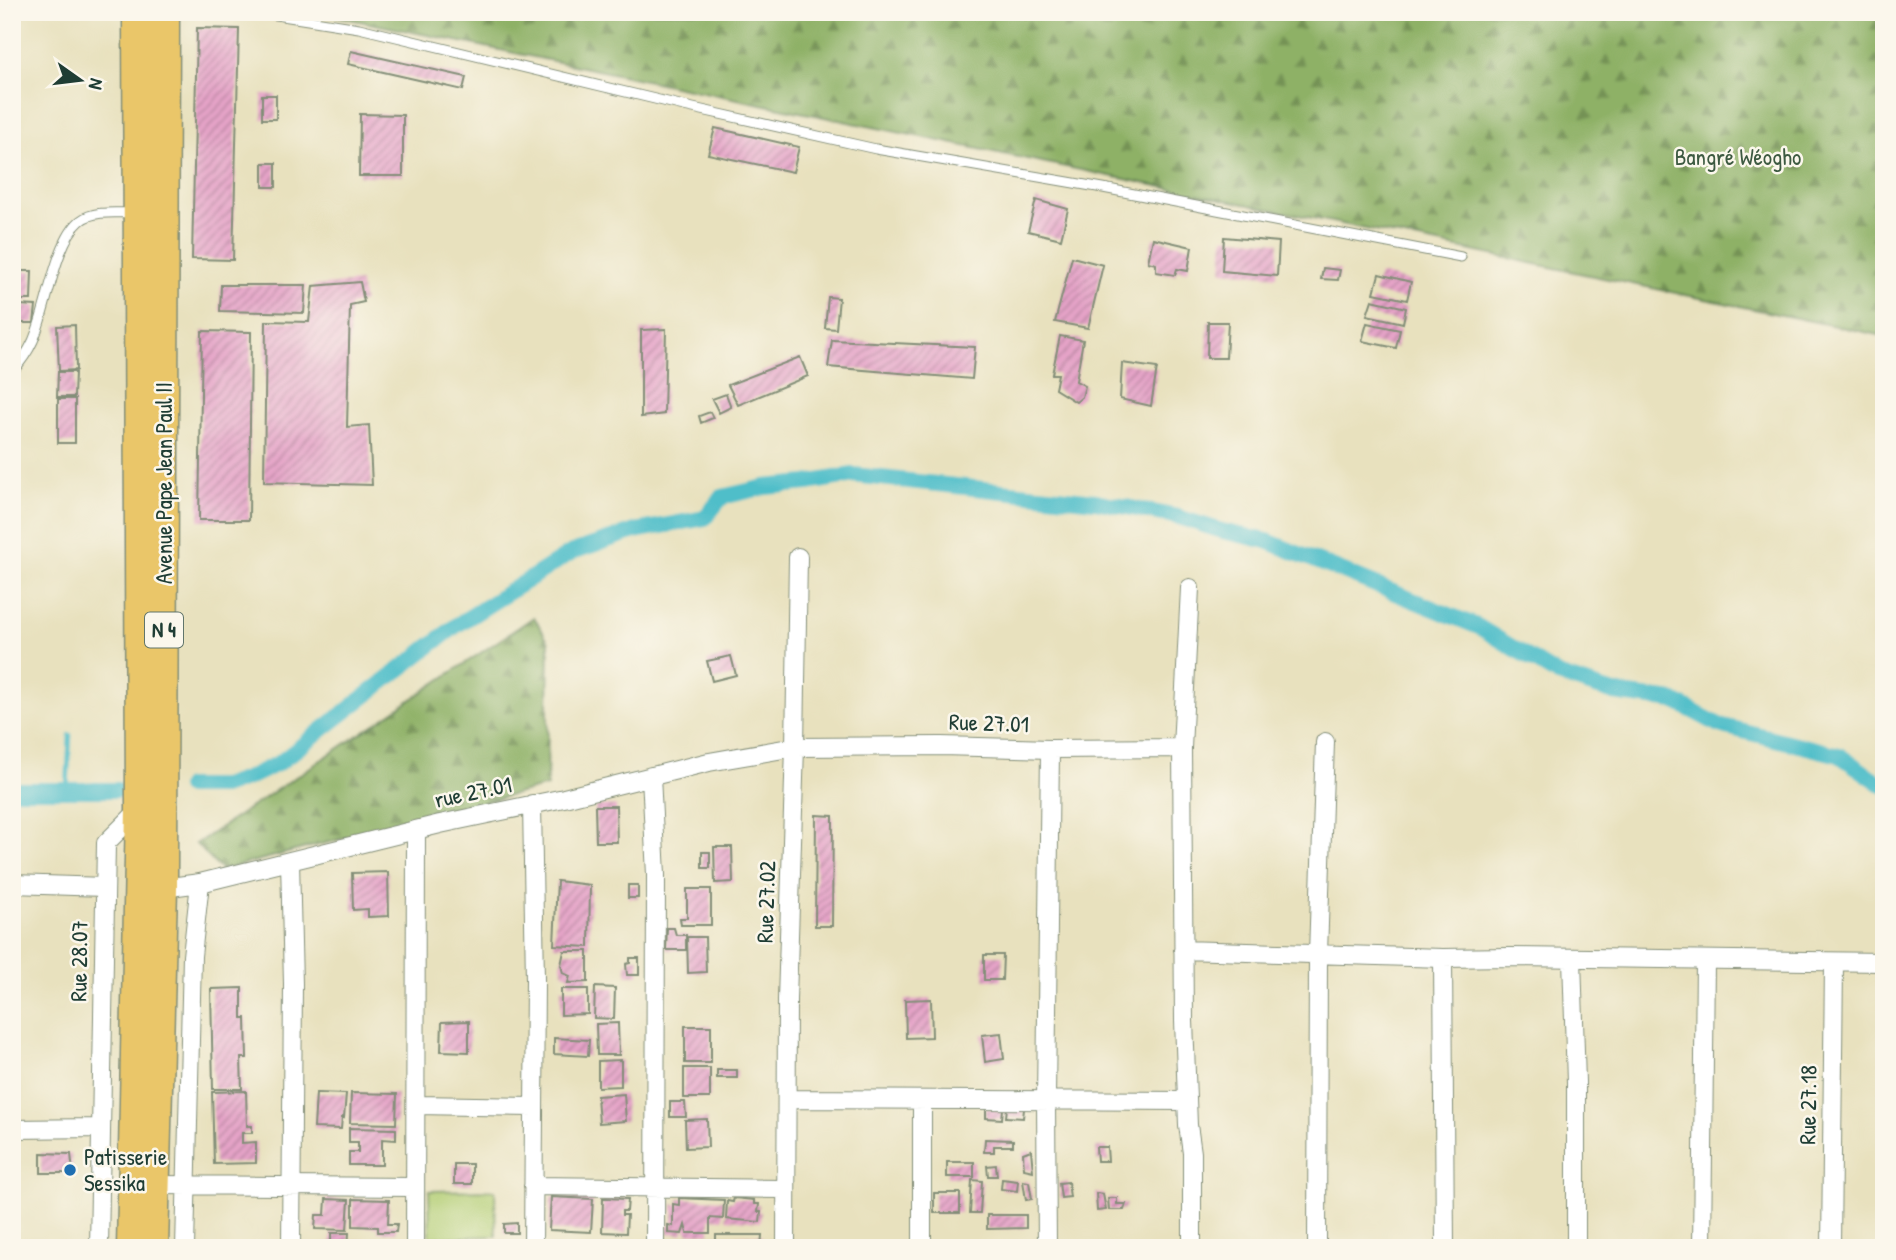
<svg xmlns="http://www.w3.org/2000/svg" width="1896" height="1260" viewBox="0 0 1896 1260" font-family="'Patrick Hand',sans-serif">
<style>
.grass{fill:#b3ce74;stroke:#698654;stroke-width:2}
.forest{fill:url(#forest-firs);stroke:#56774d;stroke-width:2}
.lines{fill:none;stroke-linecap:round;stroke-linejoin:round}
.stream{stroke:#50bec9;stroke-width:4.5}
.canal{stroke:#50bec9;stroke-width:16}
.building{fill:url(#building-hatch)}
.service-casing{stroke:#848f79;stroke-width:11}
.minor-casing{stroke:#848f79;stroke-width:20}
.trunk-casing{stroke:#848f79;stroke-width:31}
.service{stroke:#fff;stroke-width:9}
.minor{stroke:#fff;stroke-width:18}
.trunk{stroke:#eac669;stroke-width:28}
.poi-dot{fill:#1f6fb2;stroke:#fbf7ec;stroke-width:2.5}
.labels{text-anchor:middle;stroke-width:5;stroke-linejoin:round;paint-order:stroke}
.shield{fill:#fbf7ec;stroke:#61756b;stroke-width:2}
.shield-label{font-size:21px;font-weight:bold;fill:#1f3d34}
.park-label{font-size:23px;fill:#3d5a41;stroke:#fbf7ec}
.street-label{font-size:23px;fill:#1f3d34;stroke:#fbf7ec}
.poi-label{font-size:23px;fill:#1f3d34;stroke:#fbf7ec;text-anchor:start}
</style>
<defs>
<pattern id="forest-firs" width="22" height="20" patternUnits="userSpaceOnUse" patternTransform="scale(1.75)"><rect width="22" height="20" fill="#8eb166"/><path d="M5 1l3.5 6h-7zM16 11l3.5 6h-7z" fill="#739155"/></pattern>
<pattern id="building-hatch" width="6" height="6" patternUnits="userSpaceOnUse" patternTransform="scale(1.75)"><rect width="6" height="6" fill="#e5a3c7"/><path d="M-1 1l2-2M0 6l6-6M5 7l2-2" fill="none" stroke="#b986a2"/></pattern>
</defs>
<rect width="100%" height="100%" fill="#fbf7ec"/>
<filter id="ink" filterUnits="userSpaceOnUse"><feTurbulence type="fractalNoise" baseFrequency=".0143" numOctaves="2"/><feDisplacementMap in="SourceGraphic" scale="14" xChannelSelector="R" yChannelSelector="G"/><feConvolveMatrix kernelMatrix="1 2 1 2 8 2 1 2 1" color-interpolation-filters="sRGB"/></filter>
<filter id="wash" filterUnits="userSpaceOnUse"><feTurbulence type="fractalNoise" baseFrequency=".00686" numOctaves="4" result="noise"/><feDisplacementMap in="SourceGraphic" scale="28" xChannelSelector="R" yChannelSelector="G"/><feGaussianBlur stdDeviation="1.57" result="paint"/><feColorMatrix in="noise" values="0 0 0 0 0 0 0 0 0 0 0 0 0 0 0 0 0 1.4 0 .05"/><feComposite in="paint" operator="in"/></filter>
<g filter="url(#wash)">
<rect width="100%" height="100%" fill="#e8e1be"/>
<!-- grass -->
<path class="grass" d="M495,1190L496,1236L430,1238L429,1191Z"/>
<!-- forest -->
<path class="forest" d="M316,12H1884V336Z
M534,617L549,642L547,786L221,870L196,844Z"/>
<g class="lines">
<!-- stream -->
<path class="stream" d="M67,790L70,735"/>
<!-- canal -->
<path class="canal" d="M188,787H223L248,778L279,763L457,625L572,552L635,531L705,518L722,497L765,487L807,483L853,475L1095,501L1178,517L1222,531L1267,541L1479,627L1558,675L1614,693L1674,701L1719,725L1839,755L1884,786
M12,790H117"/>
</g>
<g id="blocks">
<!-- building -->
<path class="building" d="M197,28L239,29L233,260L192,259Z
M351,51L466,77L463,90L348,64Z
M262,95H276V119H262Z
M360,114L403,115V176H359Z
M715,128L799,147L793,172L708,154Z
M263,163H276V187H263Z
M1036,200L1068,209L1061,239L1028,231Z
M1224,237L1279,242L1277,276L1222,271Z
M1153,238L1192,247L1188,271L1177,269L1175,275L1156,272V264L1148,262Z
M1072,257L1103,265L1088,328L1055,322Z
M1323,268L1340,270L1338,280L1321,279Z
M12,271H32L31,300H12Z
M1379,274L1411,282L1407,300L1374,293Z
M360,282L364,302L350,305L347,427L369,425L372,485L264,482L266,321L309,322L313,286Z
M221,285H306L304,313L220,311Z
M828,297L839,298L836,329L825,328Z
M1372,300L1406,308L1403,323L1367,315Z
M19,305L36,306L34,323H18Z
M1208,322H1228L1226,358H1207Z
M1367,323L1400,330L1396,348L1362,341Z
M75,325L76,370L59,371L57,326Z
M666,329L664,414L641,417V330Z
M202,331L251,332L249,520H199Z
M1060,336L1083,340L1076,381L1085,386L1082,397L1076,402L1055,389L1058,374H1052Z
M832,340L975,347L972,379L828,367Z
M800,357L808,376L738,405L728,385Z
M1122,363L1157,368L1151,406L1120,399Z
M58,372H75L74,397H57Z
M726,394L731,407L719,413L712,399Z
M58,399H75V443H58Z
M710,412L713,418L701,423L699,416Z
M731,656L736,675L712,681L707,661Z
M595,806H616L617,842H596Z
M816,815L833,816L832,926H815Z
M714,847H732L733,882L715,883Z
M702,852H710V868H702Z
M388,872L389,916L368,917V909L353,910L352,873Z
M557,881L590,885L589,947L554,945Z
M628,885H638V898H628Z
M687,889H711V925H681L680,918H687Z
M667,928H674L676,935H686V950H666Z
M687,937H705L706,972L688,973Z
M564,951H588V982L568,983L570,976L563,973L561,965Z
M984,955H1003L1002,980H984Z
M630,958H639V975H627L626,964L630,963Z
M595,987L615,988L614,1019L594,1018Z
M242,988V1018H246L247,1058H241L242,1089H213L211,989Z
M561,989H588V1014L561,1015Z
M931,999L932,1037L906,1038L905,1000Z
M469,1021V1052L441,1051L442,1022Z
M618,1023L619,1055H597L596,1024Z
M685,1026H711V1063H685Z
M1001,1033L1004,1059L985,1062L982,1035Z
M554,1038L589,1040L588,1056L554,1054Z
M621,1060V1086L598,1087V1061Z
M684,1068H710V1098H684Z
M717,1070H737V1078H717Z
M246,1091L247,1126H252V1133H242V1143L256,1142V1163L214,1164L212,1092Z
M316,1093L346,1094L344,1118L342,1117L341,1129L314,1128Z
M351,1093L397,1094L396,1124L350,1123Z
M624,1094L626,1121L599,1123L597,1096Z
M670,1102H685L686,1117H670Z
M986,1108L1003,1109L1002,1119L986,1118Z
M1007,1108L1024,1109L1023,1118L1006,1117Z
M707,1119L708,1147L686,1148L685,1120Z
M349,1128L396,1129V1140L382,1139V1165H349V1152H358V1142H349Z
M985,1139L1013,1140V1146H994V1152H984Z
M1096,1147H1107L1108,1161H1097Z
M1031,1150L1033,1171L1024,1169L1023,1153Z
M41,1153L71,1154L73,1173H41Z
M947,1162H974V1177H947Z
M454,1164H472V1184H454Z
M996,1165L997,1176H988L987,1166Z
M1002,1179L1018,1181L1017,1191L1001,1189Z
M972,1180L982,1181L980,1213H970Z
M1023,1181L1029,1182L1032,1199L1026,1200Z
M1068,1182L1070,1197L1061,1198L1059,1183Z
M934,1193H960V1213H934Z
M1096,1193L1103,1194L1106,1210L1097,1211Z
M551,1197L593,1199L591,1232L549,1230Z
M603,1198L628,1199L627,1211H622V1215H627L626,1233L602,1232Z
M679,1198L724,1200L723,1219L710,1218V1233H687L685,1225L682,1234L668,1233V1225L673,1226V1204L679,1205Z
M734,1198L754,1200V1204H759L758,1212H761L760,1222L726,1219L727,1201L733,1202Z
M1108,1198H1117V1204H1126L1124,1210H1109Z
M326,1199L349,1200L347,1230L315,1229L316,1215H325Z
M353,1199L389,1200L388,1224H397L396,1232H378V1227L353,1226Z
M987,1215H1026V1228L987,1229Z
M517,1223V1233H504V1224Z
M331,1233H349L348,1248H331Z
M716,1235H762L761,1248H716Z
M353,1240L384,1241V1248H352Z"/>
</g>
</g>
<g filter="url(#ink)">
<use href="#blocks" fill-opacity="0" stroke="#848f79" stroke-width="2"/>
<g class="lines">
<defs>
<path id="service" d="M257,12L359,28L684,106L876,149L1103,188L1461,257
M12,372C21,362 28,352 33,341C47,310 55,242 80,221C93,210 117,213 133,213"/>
<path id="minor" d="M1190,588L1182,748L1184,1021L1188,1125L1192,1153V1248
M651,776L656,875L655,1248
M532,804L535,980L533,1248
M290,861L293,984L291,1248
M12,884L105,887
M163,888L200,883L440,824L564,798L709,762L795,747L941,746L1050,749L1182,748
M1183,950L1443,958L1509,957L1884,962
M1443,958L1445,1248
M1572,959L1576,1082V1248
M787,1099L1187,1101
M922,1100V1248
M417,1105L533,1107
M12,1129L100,1128
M155,1185L415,1187
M533,1186L785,1189
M99,1248L106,843L140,809
M185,1248L192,956L200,883
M415,1248L416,830
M786,1248L787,1000L795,747L798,557
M1047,1248L1046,1100L1050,749
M1317,1248L1318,954L1325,742
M1702,1248L1705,961
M1831,1248L1834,962"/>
<path id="trunk" d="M131,1248L140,809L137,12
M154,1248L163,888L165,12"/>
</defs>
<!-- service casing -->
<use href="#service" class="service-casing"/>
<!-- minor casing -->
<use href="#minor" class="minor-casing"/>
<!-- trunk casing -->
<use href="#trunk" class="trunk-casing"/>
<!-- service -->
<use href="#service" class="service"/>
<!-- minor -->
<use href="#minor" class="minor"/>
<!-- trunk -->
<use href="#trunk" class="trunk"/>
</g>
</g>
<!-- markers -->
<circle class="poi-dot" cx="70" cy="1170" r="7"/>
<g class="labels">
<!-- shield labels -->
<rect class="shield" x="145" y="612.5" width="38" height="35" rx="5"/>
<g class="shield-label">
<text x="164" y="637">N 4</text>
</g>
<!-- park labels -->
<g class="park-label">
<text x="1738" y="165">Bangré Wéogho</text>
</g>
<!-- street labels -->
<g class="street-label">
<text transform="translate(164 483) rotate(-90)" y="8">Avenue Pape Jean Paul II</text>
<text transform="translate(989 723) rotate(2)" y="8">Rue 27.01</text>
<text transform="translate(473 792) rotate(-12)" y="8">rue 27.01</text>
<text transform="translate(766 902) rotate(-88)" y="8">Rue 27.02</text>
<text transform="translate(79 961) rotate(-89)" y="8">Rue 28.07</text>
<text transform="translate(1808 1105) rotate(-89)" y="8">Rue 27.18</text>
</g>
<!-- poi labels -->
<g class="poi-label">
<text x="84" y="1165">Patisserie<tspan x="84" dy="26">Sessika</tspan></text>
</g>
</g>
<!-- margin -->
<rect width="1896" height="1260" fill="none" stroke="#fbf7ec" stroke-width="42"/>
<!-- north arrow -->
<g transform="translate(80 80) rotate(104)" stroke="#fbf7ec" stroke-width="5" paint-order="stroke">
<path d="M0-5L12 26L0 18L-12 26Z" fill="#1f3d34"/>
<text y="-10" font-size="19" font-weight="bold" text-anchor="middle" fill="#1f3d34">N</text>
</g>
</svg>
